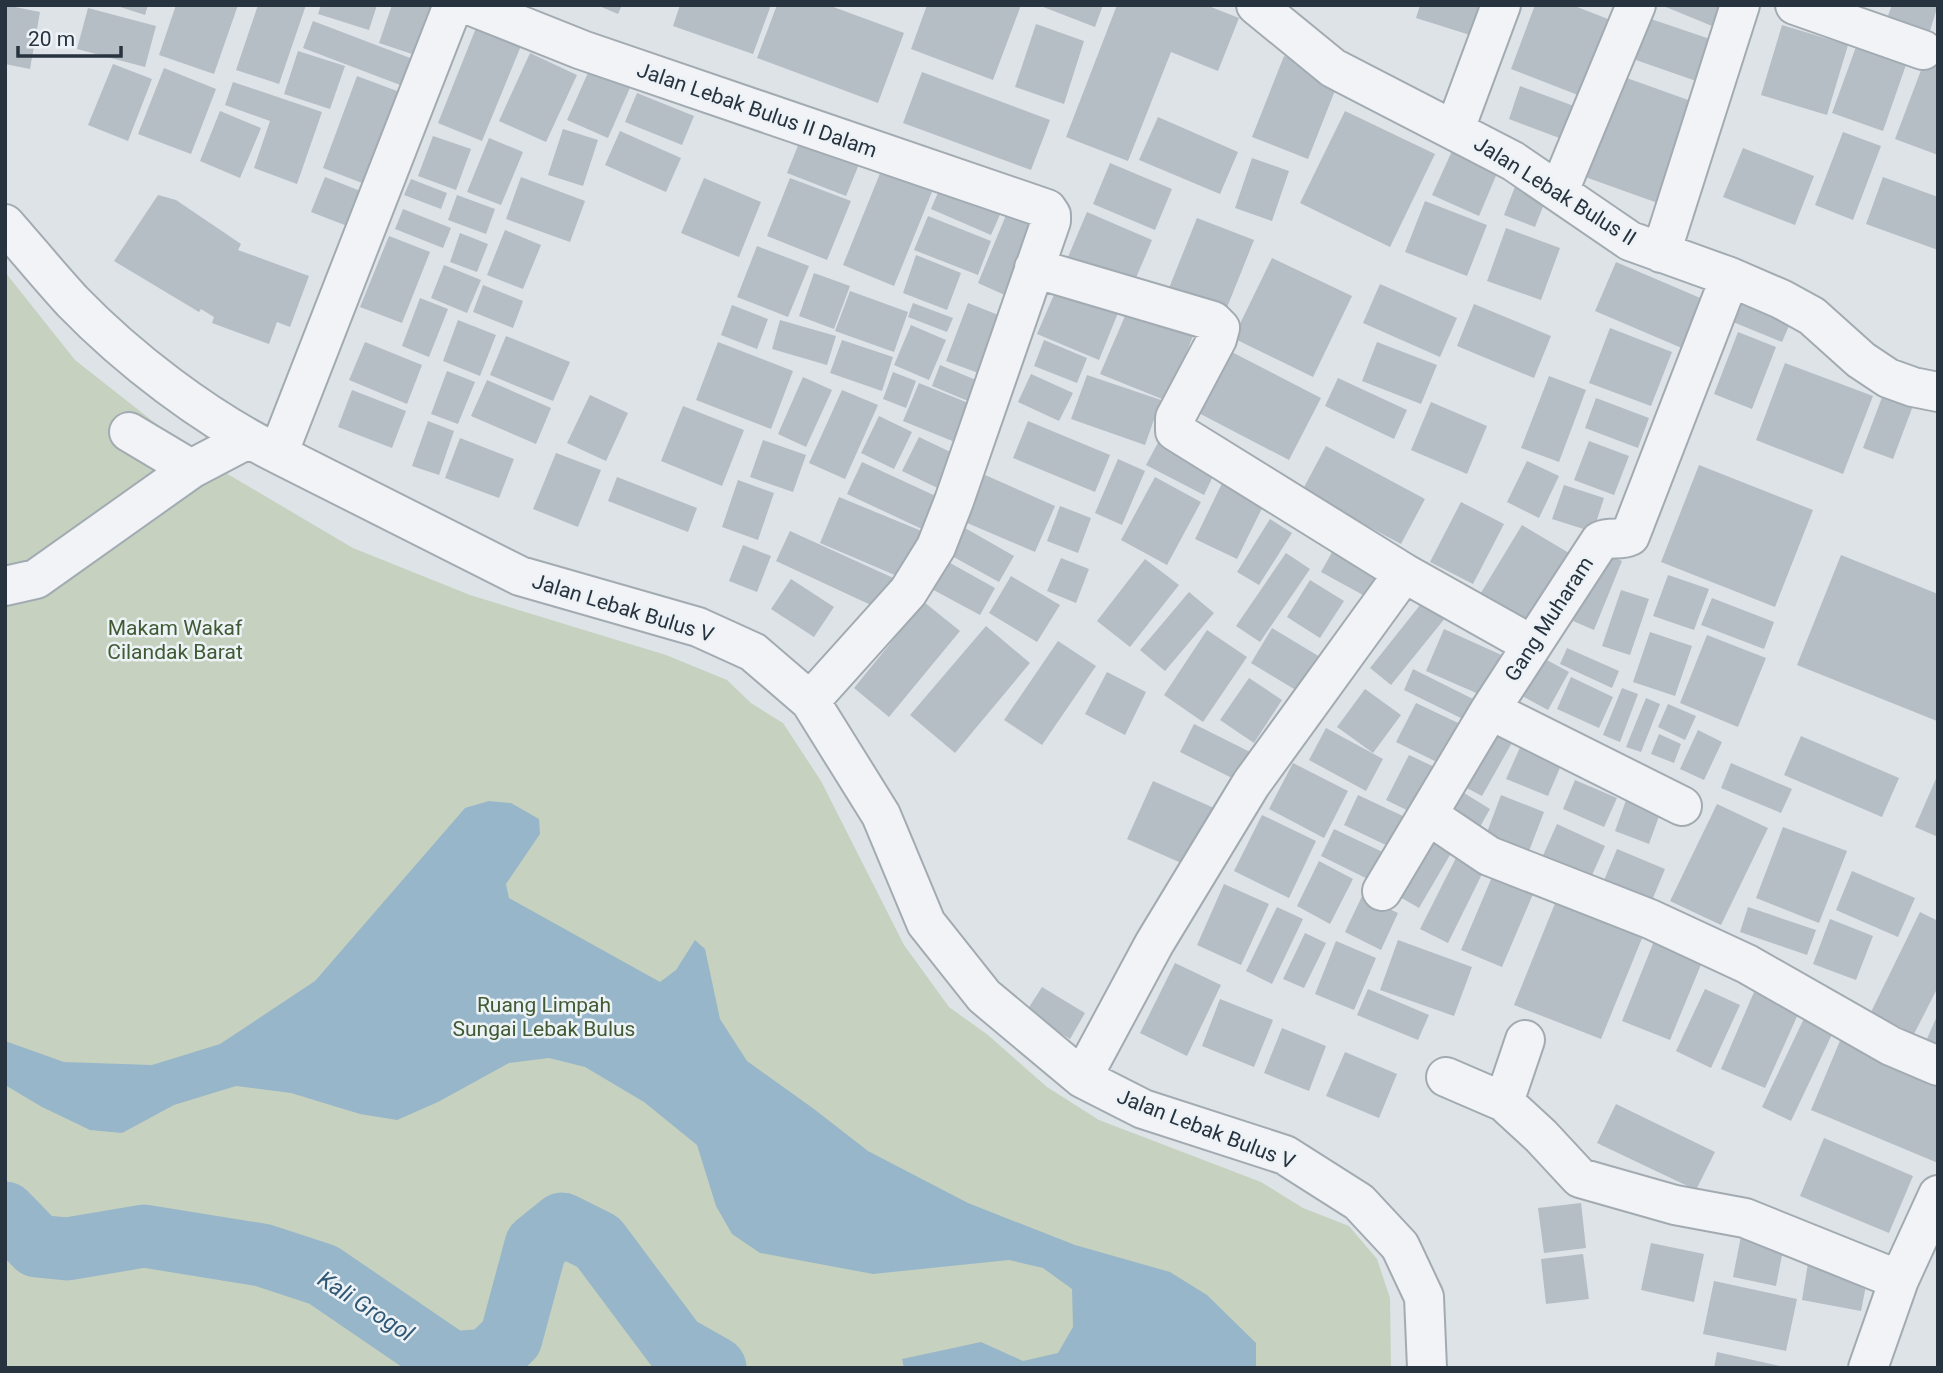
<svg xmlns="http://www.w3.org/2000/svg" width="1943" height="1373" viewBox="0 0 1943 1373" font-family="Roboto,sans-serif">
<style>
.green{fill:#c6d2bf}
.water{fill:#98b6c9}
.lines{fill:none;stroke-linecap:round;stroke-linejoin:round}
.river{stroke:#98b6c9;stroke-width:63}
.building{fill:#b5bdc5}
.minor-casing{stroke:#a3abb2;stroke-width:42}
.minor{stroke:#f1f3f6;stroke-width:38}
.labels{text-anchor:middle;stroke-width:5;stroke-linejoin:round;paint-order:stroke}
.street-label{font-size:21px;fill:#27333f;stroke:#edf2f6}
.park-label{font-size:21px;fill:#405b34;stroke:#edf2f6}
.water-label{font-size:23px;font-style:italic;fill:#305774;stroke:#edf2f6}
</style>
<rect width="100%" height="100%" fill="#dee3e8"/>
<!-- green -->
<path class="green" d="M5,272L75,360L197,456L353,548L470,595L666,655L727,680L751,703L783,723L821,781L904,945L949,1007L988,1035L1047,1087L1099,1120L1261,1182L1303,1208L1349,1226L1377,1259L1390,1298L1391,1368H5Z"/>
<!-- water -->
<path class="water" d="M489,801L511,803L539,819L540,834L506,884L509,898L660,982L676,970L695,940L705,949L720,1019L747,1061L814,1109L868,1151L968,1203L1075,1245L1170,1272L1207,1295L1256,1343V1368H904L902,1359L981,1342L1023,1361L1058,1353L1073,1327L1072,1289L1043,1268L1009,1260L873,1274L760,1253L732,1234L716,1206L697,1145L644,1102L585,1067L549,1058L509,1063L438,1102L397,1120L360,1114L291,1093L236,1086L174,1105L122,1133L90,1130L42,1107L5,1085V1041L64,1062L152,1065L220,1044L315,981L465,808Z"/>
<g class="lines">
<!-- river -->
<path class="river" d="M5,1213L37,1246L67,1249L144,1236L262,1255L323,1275L452,1363L488,1360L511,1338L536,1245L562,1224L598,1242L676,1346L715,1368"/>
</g>
<!-- building -->
<path class="building" d="M5,5L40,12L30,69L5,64Z
M114,5H148L145,15Z
M176,5H238L214,74L159,55Z
M258,5H306L279,84L236,70Z
M321,5H377L369,30L318,14Z
M392,5H442L424,58L379,43Z
M597,5H622L618,14Z
M680,5H771L753,54L673,26Z
M777,5H828L904,33L878,103L757,58Z
M927,5H1021L993,80L911,49Z
M1038,5H1103L1095,27Z
M1117,5H1206L1239,18L1218,71L1171,52L1128,161L1066,137Z
M1420,5H1480L1470,35L1416,18Z
M1535,5H1572L1608,19L1578,95L1511,69Z
M1661,5H1727L1717,28Z
M1892,5H1938L1928,37L1886,21Z
M88,8L156,26L145,67L77,49Z
M480,18L525,36L482,141L438,123Z
M1648,18L1713,40L1699,82L1633,59Z
M313,21L426,64L416,91L303,48Z
M1036,24L1084,41L1064,104L1015,87Z
M1782,25L1848,45L1827,115L1761,95Z
M1857,44L1907,62L1883,131L1832,113Z
M298,51L345,66L330,109L284,94Z
M530,53L577,75L546,142L499,121Z
M1284,56L1340,78L1308,159L1252,137Z
M595,57L636,74L608,138L567,120Z
M1926,57L1938,62V155L1895,139Z
M113,64L152,79L128,141L88,125Z
M164,68L216,89L191,154L138,134Z
M922,72L1050,120L1031,170L903,123Z
M1610,72L1705,106L1669,207L1574,173Z
M357,76L405,94L370,186L323,168Z
M233,82L322,112L297,184L254,168L270,121L225,105Z
M1520,86L1582,109L1570,142L1509,119Z
M637,93L694,116L682,145L625,122Z
M220,111L261,128L240,178L200,161Z
M1345,111L1435,154L1390,247L1300,203Z
M1158,117L1238,152L1220,194L1139,160Z
M805,128L864,152L846,196L787,173Z
M563,129L598,140L583,186L548,175Z
M620,131L681,158L666,192L605,165Z
M1843,132L1881,146L1853,220L1815,205Z
M433,136L471,149L456,190L418,176Z
M489,138L523,152L501,205L467,192Z
M1743,148L1814,176L1795,225L1723,197Z
M1452,151L1498,171L1479,216L1432,195Z
M1252,158L1289,171L1272,221L1235,208Z
M1110,163L1172,189L1155,230L1093,204Z
M883,166L934,187L894,286L843,265Z
M945,176L1006,201L991,235L931,209Z
M325,177L368,194L355,229L311,212Z
M521,177L585,201L570,242L506,219Z
M1883,177L1938,197V250L1866,224Z
M704,178L761,202L739,257L681,233Z
M790,178L851,201L827,260L767,236Z
M411,179L447,193L441,209L404,195Z
M1518,179L1549,191L1535,227L1504,215Z
M158,195L176,200L241,244L238,250L309,276L290,327L277,322L269,344L212,323L214,317L201,309L199,312L114,261Z
M457,195L495,209L486,234L448,220Z
M1425,201L1487,225L1467,276L1405,252Z
M1011,203L1040,216L1007,296L978,283Z
M403,209L451,228L443,248L395,229Z
M1087,212L1152,240L1133,285L1068,257Z
M928,216L991,241L978,275L914,250Z
M1197,218L1254,240L1222,320L1165,298Z
M1506,228L1560,248L1541,300L1487,281Z
M505,230L541,245L523,289L487,275Z
M460,233L488,244L477,272L450,262Z
M389,236L430,252L402,323L360,307Z
M757,246L809,266L788,317L737,297Z
M916,255L961,273L947,310L903,293Z
M1272,258L1352,296L1313,377L1233,338Z
M1616,262L1705,300L1684,349L1595,311Z
M444,265L481,280L467,313L431,298Z
M814,273L850,286L834,329L799,316Z
M1059,283L1120,308L1099,360L1037,334Z
M1380,284L1457,318L1440,357L1363,323Z
M483,285L523,301L513,328L473,312Z
M850,291L908,312L894,352L835,331Z
M1744,294L1794,314L1782,342L1733,322Z
M420,298L448,309L429,357L402,346Z
M913,303L953,318L947,332L908,317Z
M968,303L1011,320L989,377L946,361Z
M1474,304L1551,336L1534,378L1457,346Z
M732,305L768,319L757,349L721,335Z
M1128,309L1193,336L1167,401L1100,374Z
M458,320L496,335L480,376L443,361Z
M780,320L836,336L827,365L772,349Z
M911,325L946,340L929,380L894,365Z
M1610,328L1672,352L1651,406L1589,383Z
M1738,332L1776,347L1752,409L1714,394Z
M506,336L570,362L553,401L490,375Z
M842,340L893,357L882,391L830,373Z
M1044,340L1087,358L1077,383L1034,366Z
M365,342L422,365L407,404L349,380Z
M718,342L793,371L771,429L696,400Z
M1377,342L1437,365L1421,404L1362,381Z
M1224,348L1321,398L1289,460L1193,410Z
M1785,363L1873,396L1843,474L1756,440Z
M940,365L988,385L980,406L932,386Z
M447,371L475,382L458,424L431,414Z
M893,372L916,381L906,408L883,399Z
M1031,374L1073,393L1059,421L1018,402Z
M1087,375L1161,400L1145,445L1071,419Z
M1549,376L1586,390L1559,462L1521,448Z
M803,377L832,390L806,447L778,434Z
M1338,378L1407,410L1394,439L1325,406Z
M487,380L551,408L536,444L471,416Z
M919,383L983,409L967,447L903,421Z
M352,390L406,411L392,448L338,427Z
M842,390L878,405L845,479L809,463Z
M1884,392L1914,403L1893,459L1863,448Z
M590,395L628,413L606,461L567,443Z
M1596,398L1649,418L1638,448L1585,428Z
M1431,402L1487,426L1467,474L1411,450Z
M683,406L744,430L722,486L661,461Z
M879,416L912,432L894,469L861,453Z
M428,421L454,431L439,475L412,466Z
M1028,421L1110,455L1095,492L1013,458Z
M919,437L963,458L946,492L902,471Z
M1161,437L1218,466L1204,495L1146,465Z
M460,438L514,459L499,498L445,478Z
M763,440L806,455L793,492L750,477Z
M1589,441L1629,456L1614,495L1574,480Z
M1326,446L1425,499L1401,544L1302,491Z
M556,453L601,470L578,527L533,509Z
M1118,459L1145,471L1122,525L1095,513Z
M1527,461L1559,476L1539,518L1507,502Z
M862,462L953,504L937,536L847,494Z
M1699,465L1813,510L1775,607L1661,562Z
M1227,473L1269,494L1237,559L1195,539Z
M985,475L1055,506L1035,552L965,522Z
M617,477L697,508L688,532L608,501Z
M1155,477L1201,502L1167,565L1121,540Z
M738,480L774,493L758,540L722,527Z
M1564,485L1604,498L1593,532L1552,519Z
M839,497L924,532L904,579L820,543Z
M1461,502L1504,524L1473,584L1430,562Z
M1060,506L1091,518L1078,553L1047,541Z
M1270,519L1292,533L1259,585L1237,572Z
M1522,525L1569,553L1526,624L1479,596Z
M965,528L1014,556L999,582L950,555Z
M790,531L900,581L886,612L776,561Z
M743,545L771,556L757,592L729,581Z
M1336,545L1389,575L1374,601L1321,572Z
M1601,552L1622,561L1594,630L1573,621Z
M1286,553L1310,569L1260,642L1236,626Z
M1841,555L1938,594L1937,721L1797,665Z
M1061,558L1089,569L1076,603L1047,591Z
M943,559L995,588L980,615L928,587Z
M1145,559L1179,585L1130,647L1097,621Z
M1668,575L1709,589L1694,630L1653,616Z
M1011,576L1060,605L1037,642L989,613Z
M791,579L834,607L814,637L771,609Z
M1310,580L1344,601L1320,638L1287,617Z
M1621,590L1649,599L1630,655L1602,646Z
M1189,592L1214,613L1165,671L1140,650Z
M1428,595L1450,612L1391,685L1370,668Z
M1712,598L1774,622L1764,649L1701,625Z
M924,602L960,631L889,717L854,688Z
M986,626L1030,663L955,753L910,715Z
M1272,628L1325,660L1304,695L1251,663Z
M1444,629L1508,658L1490,699L1426,671Z
M1207,630L1247,657L1203,722L1164,695Z
M1650,632L1692,646L1675,696L1633,682Z
M1707,635L1766,658L1738,727L1680,703Z
M1058,641L1096,666L1042,745L1004,720Z
M1567,648L1619,671L1612,688L1560,664Z
M1534,653L1569,672L1548,710L1513,691Z
M1413,669L1487,706L1477,726L1404,690Z
M1107,672L1146,692L1125,735L1085,714Z
M1571,677L1613,697L1599,728L1557,709Z
M1249,678L1282,700L1254,743L1220,720Z
M1622,688L1638,694L1620,742L1603,735Z
M1365,689L1401,715L1373,753L1337,727Z
M1646,698L1660,704L1641,752L1626,747Z
M1416,703L1473,730L1453,770L1396,742Z
M1668,704L1696,716L1685,740L1658,727Z
M1498,720L1518,732L1482,796L1461,785Z
M1194,724L1252,753L1238,781L1180,752Z
M1326,728L1383,759L1366,791L1309,760Z
M1698,730L1722,742L1704,780L1680,769Z
M1526,734L1567,751L1548,796L1506,779Z
M1659,734L1681,744L1674,763L1651,754Z
M1801,736L1899,778L1882,817L1784,775Z
M1409,755L1443,771L1421,817L1386,800Z
M1293,763L1348,791L1324,838L1269,809Z
M1731,763L1792,789L1781,813L1721,788Z
M1938,774V837L1915,827Z
M1575,780L1617,798L1604,827L1563,809Z
M1153,781L1214,808L1188,866L1127,839Z
M1456,788L1490,809L1476,834L1441,813Z
M1629,792L1663,805L1649,844L1615,831Z
M1358,795L1405,817L1390,847L1344,825Z
M1501,795L1544,812L1526,859L1483,843Z
M1717,804L1768,828L1721,925L1670,901Z
M1262,815L1316,841L1289,898L1234,871Z
M1557,824L1605,846L1588,884L1540,862Z
M1431,827L1457,843L1419,908L1393,893Z
M1783,827L1847,851L1819,923L1756,898Z
M1334,829L1389,855L1376,883L1321,856Z
M1617,849L1665,869L1648,910L1600,890Z
M1460,850L1487,864L1448,943L1420,929Z
M1319,861L1353,879L1330,924L1297,906Z
M1852,871L1915,898L1898,937L1836,910Z
M1492,877L1533,894L1502,967L1461,950Z
M1224,884L1269,904L1241,965L1197,945Z
M1560,891L1647,926L1601,1039L1514,1005Z
M1362,896L1398,913L1381,950L1345,932Z
M1277,907L1303,919L1272,984L1246,971Z
M1748,907L1816,930L1807,955L1740,932Z
M1920,912L1938,921V987L1914,1034L1871,1012Z
M1830,919L1873,936L1856,980L1813,964Z
M1658,931L1707,950L1670,1040L1622,1021Z
M1305,933L1326,943L1304,988L1283,979Z
M1398,940L1472,967L1454,1016L1380,990Z
M1336,941L1376,958L1354,1010L1315,994Z
M1175,963L1221,985L1187,1056L1140,1033Z
M1042,987L1085,1013L1070,1039L1026,1012Z
M1368,989L1429,1015L1418,1040L1357,1015Z
M1705,989L1740,1005L1711,1068L1676,1051Z
M1754,992L1799,1012L1765,1088L1721,1069Z
M1220,999L1273,1020L1254,1067L1202,1046Z
M1807,1012L1836,1026L1791,1121L1762,1107Z
M1938,1014V1046L1926,1041Z
M1282,1028L1326,1046L1309,1091L1264,1073Z
M1842,1036L1938,1076V1163L1811,1110Z
M1345,1052L1397,1074L1379,1118L1326,1096Z
M1616,1104L1715,1152L1696,1190L1597,1143Z
M1824,1138L1913,1176L1889,1233L1800,1196Z
M1581,1203L1586,1248L1544,1253L1538,1208Z
M1741,1236L1784,1245L1776,1286L1733,1277Z
M1651,1243L1704,1254L1694,1302L1641,1290Z
M1583,1254L1589,1299L1546,1304L1541,1259Z
M1808,1263L1868,1275L1861,1311L1802,1300Z
M1714,1281L1797,1299L1786,1351L1703,1334Z
M1717,1352L1785,1367V1368H1714Z"/>
<g class="lines">
<defs>
<path id="minor" d="M453,5L278,454L520,576L698,627L753,652L810,701L881,815L926,923L984,996L1082,1078L1143,1109L1285,1155L1359,1202L1400,1246L1424,1297L1427,1368
M469,5L582,50L1047,209L1051,215V221L954,501L936,547L908,592L810,701
M1256,5L1333,68L1513,161L1630,241L1730,277L1781,299L1812,316L1861,360L1888,378L1913,387L1938,392
M1795,5L1923,50
M1455,129L1501,5
M1559,191L1636,5
M5,224C27,249 49,276 72,301C128,359 205,418 278,454
M1661,253L1740,5
M1034,268L1213,321L1220,328L1217,339L1175,418V431L1404,573L1532,645
M129,432L191,469
M5,586L36,579L191,469L248,439
M1490,710L1682,806
M1428,815L1489,856L1650,919L1747,964L1891,1046L1938,1066
M1382,891L1490,710L1600,541C1611,536 1620,541 1630,536L1730,277
M1446,1077L1504,1102L1541,1136L1580,1178L1675,1205L1745,1218L1899,1280
M1082,1078L1154,944L1251,784L1404,573
M1504,1102L1525,1040
M1868,1368L1899,1280L1938,1195"/>
</defs>
<!-- minor casing -->
<use href="#minor" class="minor-casing"/>
<!-- minor -->
<use href="#minor" class="minor"/>
</g>
<g class="labels">
<!-- street labels -->
<g class="street-label">
<text transform="translate(757 110) rotate(19)" y="7">Jalan Lebak Bulus II Dalam</text>
<text transform="translate(1555 191) rotate(32)" y="7">Jalan Lebak Bulus II</text>
<text transform="translate(623 608) rotate(17)" y="7">Jalan Lebak Bulus V</text>
<text transform="translate(1549 619) rotate(-57)" y="7">Gang Muharam</text>
<text transform="translate(1206 1129) rotate(21)" y="7">Jalan Lebak Bulus V</text>
</g>
<!-- park labels -->
<g class="park-label">
<text x="175" y="635">Makam Wakaf<tspan x="175" dy="24">Cilandak Barat</tspan></text>
<text x="544" y="1012">Ruang Limpah<tspan x="544" dy="24">Sungai Lebak Bulus</tspan></text>
</g>
<!-- water labels -->
<g class="water-label">
<text transform="translate(366 1306) rotate(33)" y="8">Kali Grogol</text>
</g>
</g>
<!-- border -->
<rect width="1943" height="1373" fill="none" stroke="#27333f" stroke-width="14"/>
<!-- scale -->
<path d="M18 46v10h103v-10" fill="none" stroke="#27333f" stroke-width="3.5"/>
<text x="28" y="46" font-size="21" fill="#27333f" stroke="#edf2f6" stroke-width="5" paint-order="stroke">20 m</text>
</svg>
